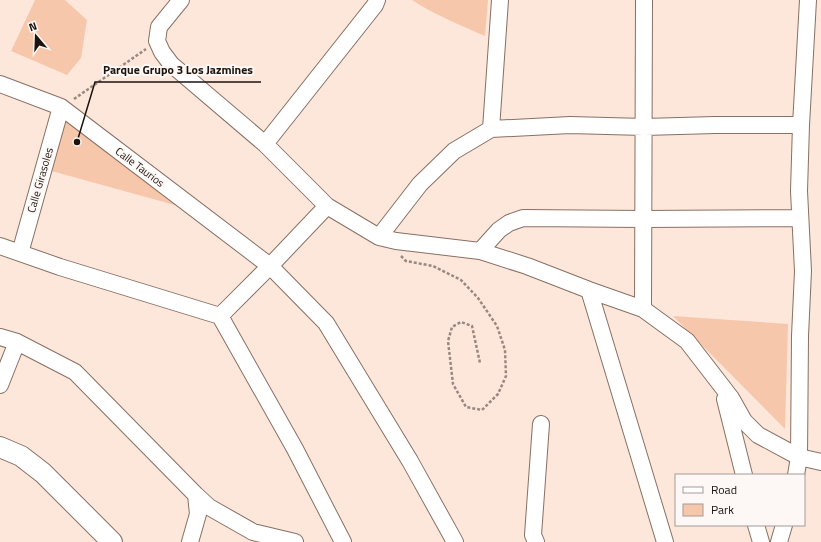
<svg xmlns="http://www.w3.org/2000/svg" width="821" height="542" viewBox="0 0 821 542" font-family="'Titillium Web',sans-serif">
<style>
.green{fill:#f7c7ac}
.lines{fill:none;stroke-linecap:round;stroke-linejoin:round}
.minor-casing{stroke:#887063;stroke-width:18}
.tertiary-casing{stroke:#887063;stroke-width:22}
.path{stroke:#998880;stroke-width:2.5;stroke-dasharray:3 2;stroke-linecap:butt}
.minor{stroke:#fff;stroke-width:16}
.tertiary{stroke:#fff;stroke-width:20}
.labels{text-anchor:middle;stroke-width:4;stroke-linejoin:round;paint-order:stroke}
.street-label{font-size:11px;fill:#1c130e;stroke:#fdf8f5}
.leader{fill:none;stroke:#1c130e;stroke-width:1.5}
.callout-dot{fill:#1c130e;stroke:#fdf8f5;stroke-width:1.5}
.callout-label{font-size:12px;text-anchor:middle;font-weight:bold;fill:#1c130e;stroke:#fdf8f5;stroke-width:4;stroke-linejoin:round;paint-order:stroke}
</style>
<rect width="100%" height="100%" fill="#fde7db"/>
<!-- green -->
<path class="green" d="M35,0H65L87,20L81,58L67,75L11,51Z
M412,0H488L485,36C460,25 435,15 412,0Z
M64,115L182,207L48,170Z
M673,316L788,324L785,429Z"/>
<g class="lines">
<defs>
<path id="minor" d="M181,0L159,27L157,41L162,52L171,64L265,144L327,206L379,237L396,241L480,251L527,266L589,290L643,309L687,341L731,398L744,421L758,435L799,457L821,462
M0,84L61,107L270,266L326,323L410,461L455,542
M491,129L500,0
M265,144L375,5L377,0
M379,237L420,184L454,151L491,129L570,125L644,127L715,125H801
M0,246L60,267L220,316L295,449L343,542
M480,251L499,230L509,223L523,218L643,219L800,218
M20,253L61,107
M589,290L665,542
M643,309L644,0
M220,316L270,266L327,206
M0,337L17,342L75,372L196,495L209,507L253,532L295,542
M0,385L17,342
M725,399L744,475
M796,475L799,457L800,336L803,271L799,191L801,125L808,0
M756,525L761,542
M190,542L198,514L196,495
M536,542L533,535L541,424
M779,542L784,525"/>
<path id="tertiary" d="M0,447L21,456L43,473L112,542"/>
</defs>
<!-- minor casing -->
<use href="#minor" class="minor-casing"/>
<!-- tertiary casing -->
<use href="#tertiary" class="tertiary-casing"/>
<!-- path -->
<path class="path" d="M74,99L146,49
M401,256L406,261L433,266L461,280L478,298L497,326L505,350L506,376L498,394L482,410L466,407L453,384L448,341L452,327L461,322L472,326L480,363"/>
<!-- minor -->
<use href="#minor" class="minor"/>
<!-- tertiary -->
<use href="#tertiary" class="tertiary"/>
</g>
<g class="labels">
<!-- street labels -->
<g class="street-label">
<text transform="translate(140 167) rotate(37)" y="4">Calle Taurios</text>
<text transform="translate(40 180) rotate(-74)" y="4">Calle Girasoles</text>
</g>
</g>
<!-- callouts -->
<path class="leader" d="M77 142L95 82H261"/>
<circle class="callout-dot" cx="77" cy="142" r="4"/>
<g class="callout-label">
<text x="178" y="74">Parque Grupo 3 Los Jazmines</text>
</g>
<!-- legend -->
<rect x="675" y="474" width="130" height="52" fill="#fdf8f5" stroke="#a39c99"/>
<rect x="683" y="487" width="20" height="6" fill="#ffffff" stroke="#a39c99"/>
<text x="711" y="494" font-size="12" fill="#1c130e">Road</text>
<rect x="683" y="504" width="20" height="12" fill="#f7c7ac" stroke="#a39c99"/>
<text x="711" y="514" font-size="12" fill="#1c130e">Park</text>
<!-- north arrow -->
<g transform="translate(36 36) rotate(341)" stroke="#fdf8f5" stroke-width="3" paint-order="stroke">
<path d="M0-3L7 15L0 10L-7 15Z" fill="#1c130e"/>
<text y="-6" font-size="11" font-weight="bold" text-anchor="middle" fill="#1c130e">N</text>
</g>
</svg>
